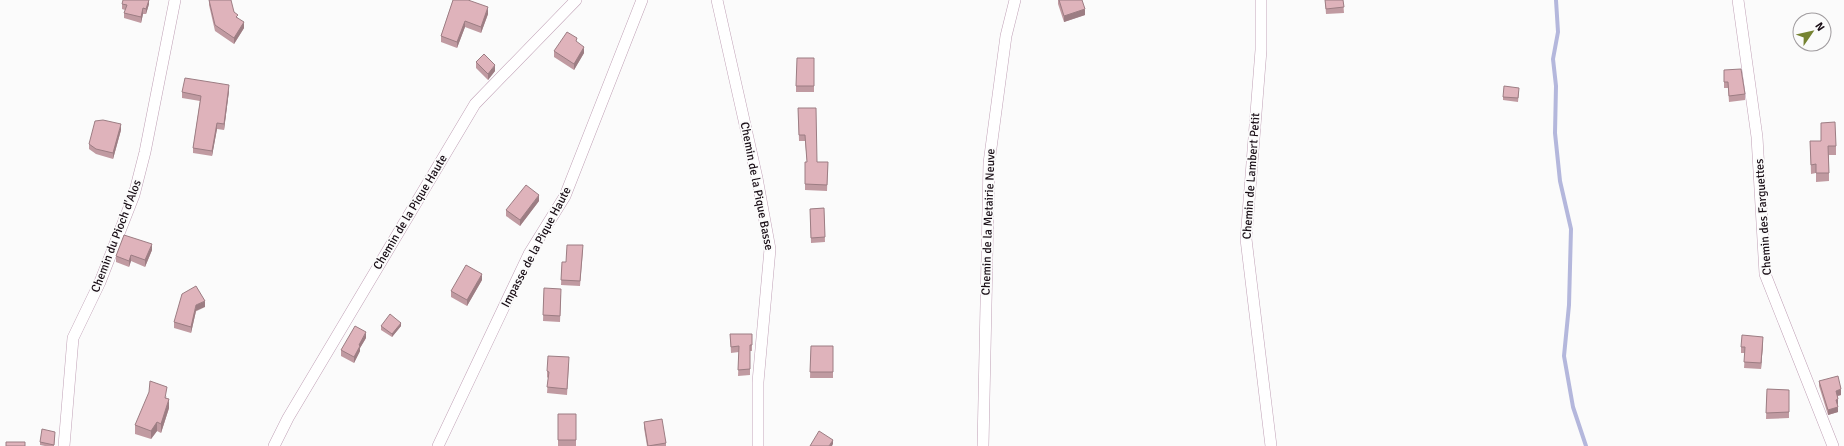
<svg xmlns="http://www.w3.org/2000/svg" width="1844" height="446" viewBox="0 0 1844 446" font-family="Signika,sans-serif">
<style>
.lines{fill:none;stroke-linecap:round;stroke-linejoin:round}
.stream{stroke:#b4b7dc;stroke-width:4}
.street-casing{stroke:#c0a1b6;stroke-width:12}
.street{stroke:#fff;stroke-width:11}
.wall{fill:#c09aa1}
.shaded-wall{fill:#9c7d83}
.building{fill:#dfb3bb;stroke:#9c7d83}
.labels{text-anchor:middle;stroke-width:3.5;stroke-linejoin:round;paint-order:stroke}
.street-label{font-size:12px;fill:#180d15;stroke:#fbfbfb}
</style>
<rect width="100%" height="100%" fill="#fbfbfb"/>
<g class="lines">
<!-- stream -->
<path class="stream" d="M1556,0L1558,32L1553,59L1556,86L1555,133L1560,181L1571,229L1569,305L1564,356L1573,407L1586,446"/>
<defs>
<path id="street" d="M717,0L757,178L770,249L758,382V446
M1261,0V50L1246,239L1271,446
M1738,0L1757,137L1765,274L1833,446
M64,446L73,338L100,282L134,195L145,152L175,0
M274,446L288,418L475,104L576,0
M438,446L529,254L565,196L642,0
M983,446L989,163L1006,36L1015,0"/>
</defs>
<!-- street casing -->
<use href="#street" class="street-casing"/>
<!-- street -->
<use href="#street" class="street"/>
</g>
<!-- wall -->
<path class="wall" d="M149,0V4L146,14H143L141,23L124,18V13L125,10L122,9V4Z
M209,0L234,12L244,28L234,44L215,31L209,5Z
M453,0L488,14L481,33L465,27L457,48L441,42V36Z
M1058,0H1082L1085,15L1064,22L1058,4Z
M1325,0H1343L1344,13L1326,14Z
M554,51L584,53L574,70L554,57Z
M814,58V92H796V86Z
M476,62L495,71L488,80L476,68Z
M1724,70L1745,94V100L1729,102L1728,88H1724Z
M229,91L224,130L217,129L212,156L193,153V148L200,101L182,98V92Z
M1519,91L1518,102L1503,100V97Z
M798,108L817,162H828L827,191L805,190V162H807L805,141H799Z
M121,130L113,159L96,154L89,149V144Z
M1810,141L1836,146V155H1829V181L1816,182V173L1811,174Z
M539,201L520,226L506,216V210Z
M824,208L825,242L811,243L810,209Z
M152,250L145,267L131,261L129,267L116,262V256Z
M583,250L580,286L561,285L562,262H566Z
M482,280L467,306L451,297V291Z
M544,288L561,295L560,322L543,321Z
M205,307L196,311L191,333L174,328V322Z
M381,326H401L392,337L381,330Z
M730,334L752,345V351H750V375L738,376L739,352L731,353Z
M366,338L360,348V351L354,363L341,356V350Z
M1763,343L1761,369L1744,368L1745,353H1741V347Z
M811,346H833V378H810Z
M569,363L567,395L547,393L548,378L547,377V371Z
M1819,381L1841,395L1838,396V404L1837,405L1838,412L1828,415L1819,386Z
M1767,389L1789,390V418L1766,419Z
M167,396L166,398L169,408L161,433L157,431L151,439L135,434V425Z
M558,414H576V446H558Z
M644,422L666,443V446H647L644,428Z
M55,435L54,446H45L40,445V442Z"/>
<!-- shaded-wall -->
<path class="shaded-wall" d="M149,0V4L146,14V9Z
M488,7V14L481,33V27Z
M143,8V14L141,23V17Z
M1085,9V15L1064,22V16Z
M465,21V27L457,48V42Z
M244,22V28L234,44V38Z
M584,47V53L574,70V64Z
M495,65V71L488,80V74Z
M229,85V91L224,130V124Z
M217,123V129L212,156V151Z
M121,124V130L113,159V153Z
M539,195V201L520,226V220Z
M152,244V250L145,267V260Z
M131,255V261L129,267V261Z
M482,274V280L467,306V300Z
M205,301V307L196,311L191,333V327L196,305Z
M401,323V326L392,337V334Z
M366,332V338L360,348V351L354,363V357L359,345Z
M1763,337V343L1761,369V363Z
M1841,389V395L1836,396V391Z
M169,399V408L161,433V424Z
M1838,399V404L1836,405V400Z
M1838,407V412L1828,415V410Z
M157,422V431L151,439V431Z
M833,440V444L832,446H829Z"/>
<!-- building -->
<path class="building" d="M123,0H149L146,9L143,8L141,17L124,13L127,5L122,4Z
M209,0H231L234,12L238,15L236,17L244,22L234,38L215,25Z
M453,0H468L488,7L481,27L465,21L457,42L441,36Z
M1059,0H1082L1085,9L1064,16Z
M1325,0H1343L1344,7L1326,9Z
M567,32L577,38L576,41L584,47L574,64L554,51Z
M484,54L495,65L488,74L476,62Z
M797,58H814V86H796Z
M1741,69L1745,94L1729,96L1728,82H1724V70Z
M185,78L229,85L224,124L217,123L212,151L193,148L201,96L182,92Z
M1504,86L1519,88L1518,98L1503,97Z
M798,108H816L817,162H828L827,185L805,184V162H807L805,135H799Z
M103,120L121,124L113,153L96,149L89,144L95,121Z
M1835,122L1836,146H1828L1829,173H1816V164L1811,165L1810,141H1821V123Z
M526,185L539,195L520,220L506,210Z
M824,208L825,237L811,238L810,209Z
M124,235L152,244L145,260L131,255L129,261L116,256Z
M567,245H583L580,281L561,280L562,262H566Z
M466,265L482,274L467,300L451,291Z
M196,286L205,301L196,305L191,327L174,322L182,294Z
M544,288L561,289L560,316L543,315Z
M390,314L401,323L392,334L381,326Z
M355,326L366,332L359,345L360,346L354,357L341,350Z
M730,334H752V345H750V369L738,370L739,346L731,347Z
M1742,335L1763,337L1761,363L1744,362L1745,347H1741Z
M811,346H833V372H810Z
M548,356L569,357L567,389L547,387L549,372L547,371Z
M1838,376L1841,389L1836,391L1838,399L1836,400L1838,407L1828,410L1819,381Z
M150,381L167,387L165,398L169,399L161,424L157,422L151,431L135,425L149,392Z
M1767,389L1789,390V412L1766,413Z
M558,414H576V440H558Z
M662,419L666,443L648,446L644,422Z
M42,429L55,432L54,445L40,442Z
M819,431L833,440L829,446H810Z
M6,442H25V446H6Z"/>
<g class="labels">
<!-- street labels -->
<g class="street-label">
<text transform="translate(1251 176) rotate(-86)" y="4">Chemin de Lambert Petit</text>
<text transform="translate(757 186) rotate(79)" y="4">Chemin de la Pique Basse</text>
<text transform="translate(410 212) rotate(-59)" y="4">Chemin de la Pique Haute</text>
<text transform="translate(1763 217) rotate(-94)" y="4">Chemin des Farguettes</text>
<text transform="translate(988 222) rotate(-88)" y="4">Chemin de la Metairie Neuve</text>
<text transform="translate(116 236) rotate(-69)" y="4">Chemin du Pioch d'Alos</text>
<text transform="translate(536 247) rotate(-62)" y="4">Impasse de la Pique Haute</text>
</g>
</g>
<!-- north arrow -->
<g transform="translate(1812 32) rotate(56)"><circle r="19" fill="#fbfbfb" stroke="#a09c9f"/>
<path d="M0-3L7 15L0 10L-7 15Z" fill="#758331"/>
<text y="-6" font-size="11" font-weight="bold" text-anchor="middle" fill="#180d15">N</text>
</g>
</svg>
